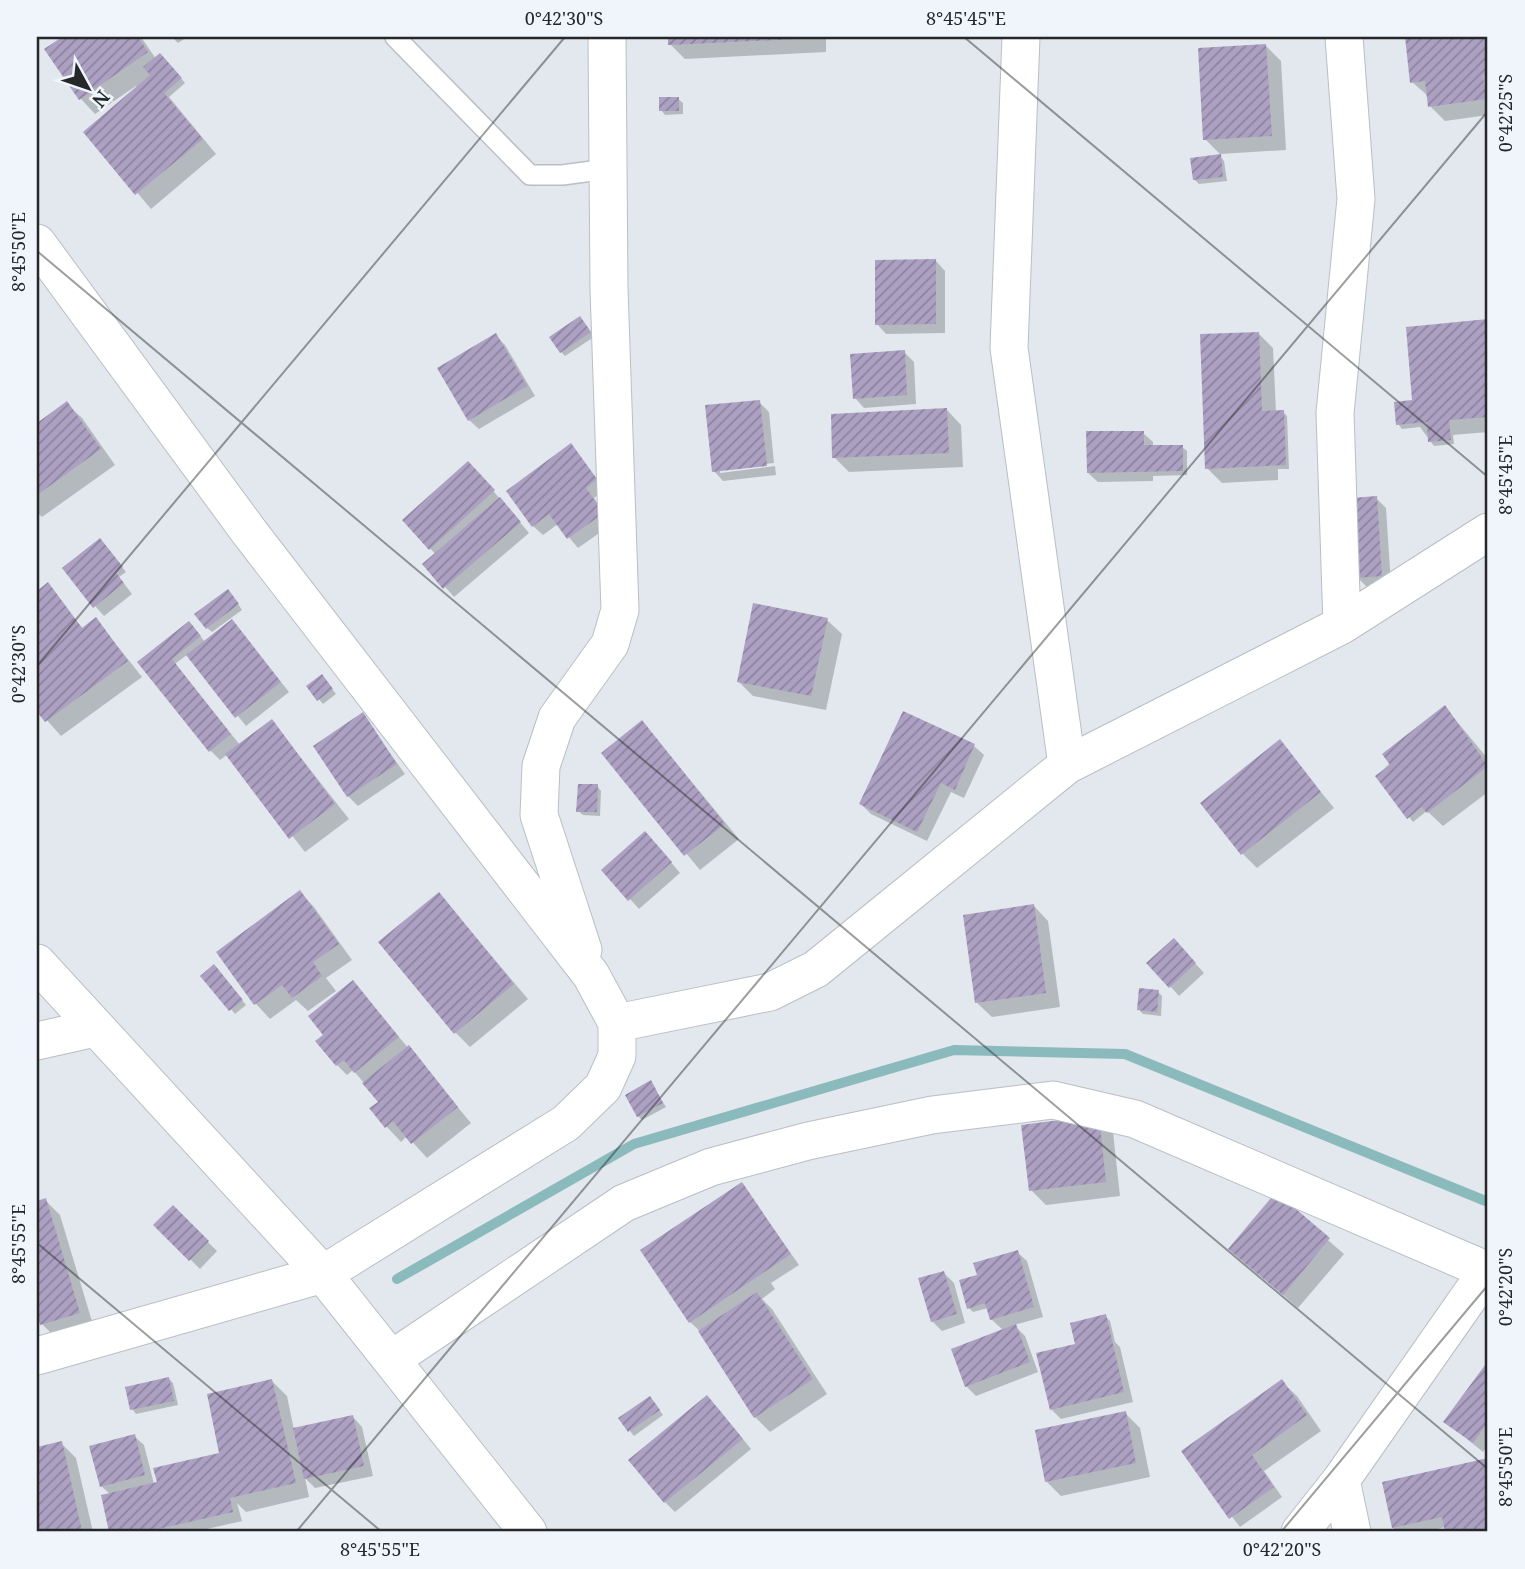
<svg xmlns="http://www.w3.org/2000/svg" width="1525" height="1569" viewBox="0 0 1525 1569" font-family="'Noto Serif',serif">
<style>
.shadow{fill:#0003}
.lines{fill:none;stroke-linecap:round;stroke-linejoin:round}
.stream{stroke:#8bbabd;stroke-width:10}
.building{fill:url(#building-hatch)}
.service-casing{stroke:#b9bfc4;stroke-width:22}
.minor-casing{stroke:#b9bfc4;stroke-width:39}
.service{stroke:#fff;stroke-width:19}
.minor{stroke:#fff;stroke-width:37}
.ticks{fill:none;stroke:#252729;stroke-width:2;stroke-opacity:0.45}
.neatline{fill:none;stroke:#252729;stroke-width:2.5}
.ticks-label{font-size:18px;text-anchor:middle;fill:#252729}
</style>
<defs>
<pattern id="building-hatch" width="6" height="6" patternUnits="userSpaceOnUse" patternTransform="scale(1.75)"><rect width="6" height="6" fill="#ada1c3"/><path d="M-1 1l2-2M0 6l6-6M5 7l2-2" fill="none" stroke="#8d839e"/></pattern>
</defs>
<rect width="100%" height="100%" fill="#e2e8ed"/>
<!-- shadow -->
<path class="shadow" d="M65,37H141L156,59H165L185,83L169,97L216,154L151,209L86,132L138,88L136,86L95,114L81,99L47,50Z
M172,37H187L178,43Z
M670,37H826V52L685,59L670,44Z
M1418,37H1488V115L1445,121L1430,106L1428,96L1412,82L1407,38Z
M1266,46L1281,61L1286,150L1220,154L1205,139Z
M678,99L683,103V114L665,115L661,110Z
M1220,156L1224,161L1227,181L1199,184L1194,179Z
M936,261L945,271V333L886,334L877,324Z
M1488,321V432L1453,435L1454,444L1434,446L1420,427L1402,429L1398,424L1414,402L1408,328Z
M584,323L594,337L565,356L561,352Z
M1259,334L1273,348L1276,412H1283L1287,416L1289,469H1278V480L1222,483L1207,468Z
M495,335L505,345L535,396L479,429L469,420Z
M904,352L914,362L916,404L864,408L855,398Z
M759,402L769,412L774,463L720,469V473L775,466L776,475L723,481L714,471Z
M67,404L82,418L115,465L42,517L37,512V425Z
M947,410L961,425L963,467L849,472L834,457Z
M1143,433L1153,442V447H1182L1187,451V475L1153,476V481L1098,482L1088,473Z
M571,446L605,490L594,498L612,524L578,548L558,524L543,535L533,526Z
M478,473L529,533L454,597L425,564L436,555L430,548Z
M1376,498L1386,508L1391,585L1367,587L1357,577Z
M104,545L126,572L119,577L132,594L104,616L95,606Z
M48,585L83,629L96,619L142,677L61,736L37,709V593Z
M232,595L242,610L212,632L207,628Z
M827,620L842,634L826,710L753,696L738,681Z
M232,621L289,692L246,726L188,654L175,664L240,745L272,721L349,819L305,852L228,754L220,760L210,750L140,662L193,627L205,642Z
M326,681L336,694L323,704L309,687Z
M1445,707L1488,759V792L1443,826L1427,811L1413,822L1377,776Z
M904,713L974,746L984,755L964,798L951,792L927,841L871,814L861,804Z
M362,714L405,774L358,806L348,796Z
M642,722L739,839L700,870L603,753Z
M1280,742L1334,808L1257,868L1242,853Z
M597,786L601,791L600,816L583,815L578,811Z
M655,843L680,873L639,909L604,870Z
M300,892L314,907L352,960L326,978L336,991L308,1011L296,1000L270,1019L256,1004L218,952Z
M439,894L528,999L470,1047L455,1032Z
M1034,906L1048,921L1060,1007L992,1017L977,1003Z
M1183,950L1204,973L1179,996L1170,986Z
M218,971L246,1005L235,1014L203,976Z
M353,982L471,1123L427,1158L407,1136L401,1142L387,1127L372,1109L380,1102L353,1070L347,1075L337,1065L326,1035Z
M1158,992L1162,996L1161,1016L1143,1014L1139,1010Z
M651,1083L666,1107L642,1120L638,1116Z
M1098,1117L1113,1132L1120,1196L1046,1205L1031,1190Z
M742,1184L799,1265L771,1283L775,1289L762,1299L772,1309L827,1394L770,1432L755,1417L702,1333L690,1322L643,1251Z
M1276,1195L1344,1254L1298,1308L1230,1249Z
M45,1200L60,1215L94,1328L57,1339L42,1324L37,1307V1203Z
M173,1208L217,1251L200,1269L156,1225Z
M1017,1252L1027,1261L1043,1317L1014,1325L1025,1336L1038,1372L976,1396L966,1386L1004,1331L991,1319L988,1308L973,1312L969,1308L979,1276Z
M944,1273L954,1283L965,1323L942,1331L932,1321Z
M1105,1316L1110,1321L1115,1342L1120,1347L1133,1402L1061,1419L1052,1410L1077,1345Z
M1488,1364V1445L1483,1452L1446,1422Z
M169,1379L173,1383L178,1405L136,1414L132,1409Z
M272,1381L287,1396L294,1430L353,1417L362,1427L373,1476L315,1488L305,1478L309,1497L246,1512L237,1503L242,1521L194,1532H111L103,1496L110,1494L101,1486L134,1436L144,1445L154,1484L223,1459Z
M1282,1382L1297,1396L1321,1431L1264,1471L1282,1497L1240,1527L1208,1486Z
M654,1402L663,1415L634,1436L620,1419Z
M717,1407L751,1449L675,1512L665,1502Z
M1125,1413L1140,1428L1150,1477L1061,1496L1046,1481Z
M61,1443L76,1458L93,1532H37V1448Z
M1488,1460V1532H1447L1446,1527L1425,1532H1398L1393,1528L1384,1483Z"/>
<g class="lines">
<!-- stream -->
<path class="stream" d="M397,1279L634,1144L954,1050L1125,1054L1488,1202"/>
</g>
<!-- building -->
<path class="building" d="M62,37H138L148,52L79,100L44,49Z
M668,37H798V39L668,45Z
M1405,37H1488V74L1483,75L1486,99L1428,107L1425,81L1410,83Z
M1266,44L1272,136L1203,140L1198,48Z
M160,53L182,78L164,93L203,139L135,195L83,132L150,75L143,67Z
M659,97H679V111H659Z
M1221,154L1223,177L1193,180L1190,158Z
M936,259V324L875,325V260Z
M580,316L591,332L560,353L549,337Z
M1488,319V417L1449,420L1451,440L1428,442L1427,422L1396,425L1394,402L1412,400L1406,327Z
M1259,332L1262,411L1284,410L1286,465L1205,469L1200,334Z
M496,333L527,386L468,421L437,368Z
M905,350L907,395L853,399L850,354Z
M760,400L767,466L712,472L705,405Z
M67,401L101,449L37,495V423Z
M947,408L949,453L832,458L831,414Z
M1086,431H1144V445H1183V471L1087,473Z
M571,443L597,479L586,488L604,513L567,539L549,514L532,527L506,491Z
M468,461L495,490L429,550L402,520Z
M1377,496L1382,576L1356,578L1351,498Z
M500,497L521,522L443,589L422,564Z
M100,538L123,567L116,573L124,583L93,608L62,568Z
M48,582L82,628L96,617L128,661L45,722L37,712V591Z
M228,589L239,604L206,629L194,614Z
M753,603L828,618L811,696L737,682Z
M232,619L281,682L235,718L186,655Z
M189,621L201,636L172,659L231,734L209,752L137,662Z
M322,674L333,689L317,701L306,686Z
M1445,705L1488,766L1427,813L1422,807L1407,819L1375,776L1390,765L1382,754Z
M903,711L975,744L955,790L941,783L917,832L859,804Z
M363,712L397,764L347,797L313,746Z
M272,719L335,804L289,839L225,754Z
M642,720L725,824L684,856L601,753Z
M1280,739L1321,792L1241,855L1200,803Z
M578,784H598L597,812H576Z
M645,831L672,862L628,901L601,870Z
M300,890L339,944L313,962L322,976L292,998L282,985L254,1005L216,952Z
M439,892L514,984L454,1034L378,942Z
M1034,904L1046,993L975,1003L963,915Z
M1174,938L1196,963L1169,988L1146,963Z
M214,964L243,1000L229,1011L200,976Z
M353,980L399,1037L354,1073L344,1060L336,1066L315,1041L323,1035L308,1016Z
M1139,988L1159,990L1157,1012L1137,1010Z
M409,1045L458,1107L411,1144L393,1121L385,1128L369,1108L378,1102L362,1083Z
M651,1080L663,1103L637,1117L625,1095Z
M1099,1115L1106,1182L1029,1191L1021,1125Z
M742,1182L791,1254L689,1323L640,1250Z
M1276,1192L1330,1238L1283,1295L1228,1249Z
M46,1198L80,1313L40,1325L37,1313V1201Z
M173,1205L209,1241L189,1261L153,1225Z
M1018,1250L1034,1307L990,1320L985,1303L967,1309L959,1280L977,1275L973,1263Z
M944,1271L957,1314L931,1322L918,1278Z
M757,1292L813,1379L754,1418L698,1331Z
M1106,1314L1124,1392L1050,1410L1036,1353L1075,1344L1070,1323Z
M1016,1324L1030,1362L965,1387L951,1349Z
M1488,1361V1422L1473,1443L1443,1422Z
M169,1377L174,1401L130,1410L125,1387Z
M272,1379L296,1483L230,1498L233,1512L145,1532H109L101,1495L157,1482L153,1468L219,1453L207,1394Z
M1282,1379L1307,1415L1252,1455L1274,1487L1229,1519L1181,1451Z
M707,1395L743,1439L664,1503L628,1460Z
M650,1396L660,1410L628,1432L618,1418Z
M1126,1411L1136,1463L1045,1482L1035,1430Z
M353,1415L364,1466L304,1479L293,1428Z
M135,1434L145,1475L100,1487L89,1446Z
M62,1441L82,1531L37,1532V1447Z
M1488,1458V1532H1445L1442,1517L1392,1528L1382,1482Z"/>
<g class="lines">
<defs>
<path id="service" d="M395,37L530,175H562L608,169"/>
<path id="minor" d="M1021,37L1009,348L1067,765
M37,243L250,533L591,975L617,1023V1056L603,1087L566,1123L323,1274L37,1356
M1342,625L1335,413L1356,199L1344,37
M583,950L539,815L541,766L557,718L610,644L620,610L609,289L607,37
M37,963L323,1274L528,1532
M617,1023L770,992L816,969L1067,765L1342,625L1488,532
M37,1041L95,1028
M392,1359L624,1203L711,1167L808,1141L932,1115L1053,1100L1135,1119L1488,1271
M1341,1480L1352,1532
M1300,1532L1341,1480L1488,1270"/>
</defs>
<!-- service casing -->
<use href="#service" class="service-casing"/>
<!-- minor casing -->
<use href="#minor" class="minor-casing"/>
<!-- service -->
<use href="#service" class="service"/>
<!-- minor -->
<use href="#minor" class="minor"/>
</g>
<!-- ticks -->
<path class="ticks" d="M964,37L1488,477M37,251L1488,1469M37,666L565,37M37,1243L382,1532M296,1532L1488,111M1281,1532L1488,1285"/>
<!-- border -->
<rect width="1525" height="1569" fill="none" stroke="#eff5fb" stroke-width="77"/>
<!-- north arrow -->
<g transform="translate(88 88) rotate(130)" stroke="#eff5fb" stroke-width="5" paint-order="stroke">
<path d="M0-5L12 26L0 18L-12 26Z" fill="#252729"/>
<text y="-10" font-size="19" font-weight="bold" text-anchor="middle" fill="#252729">N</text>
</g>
<rect x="38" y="38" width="1448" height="1492" class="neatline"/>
<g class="ticks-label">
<text x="564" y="25">0°42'30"S</text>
<text x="966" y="25">8°45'45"E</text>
<text transform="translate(1506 113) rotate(-90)" y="6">0°42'25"S</text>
<text transform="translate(19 252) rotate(-90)" y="6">8°45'50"E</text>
<text transform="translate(1506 475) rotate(-90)" y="6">8°45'45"E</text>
<text transform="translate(19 664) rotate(-90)" y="6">0°42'30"S</text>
<text transform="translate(19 1244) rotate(-90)" y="6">8°45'55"E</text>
<text transform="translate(1506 1287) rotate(-90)" y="6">0°42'20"S</text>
<text transform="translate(1506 1467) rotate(-90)" y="6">8°45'50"E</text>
<text x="380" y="1556">8°45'55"E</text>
<text x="1282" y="1556">0°42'20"S</text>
</g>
</svg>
